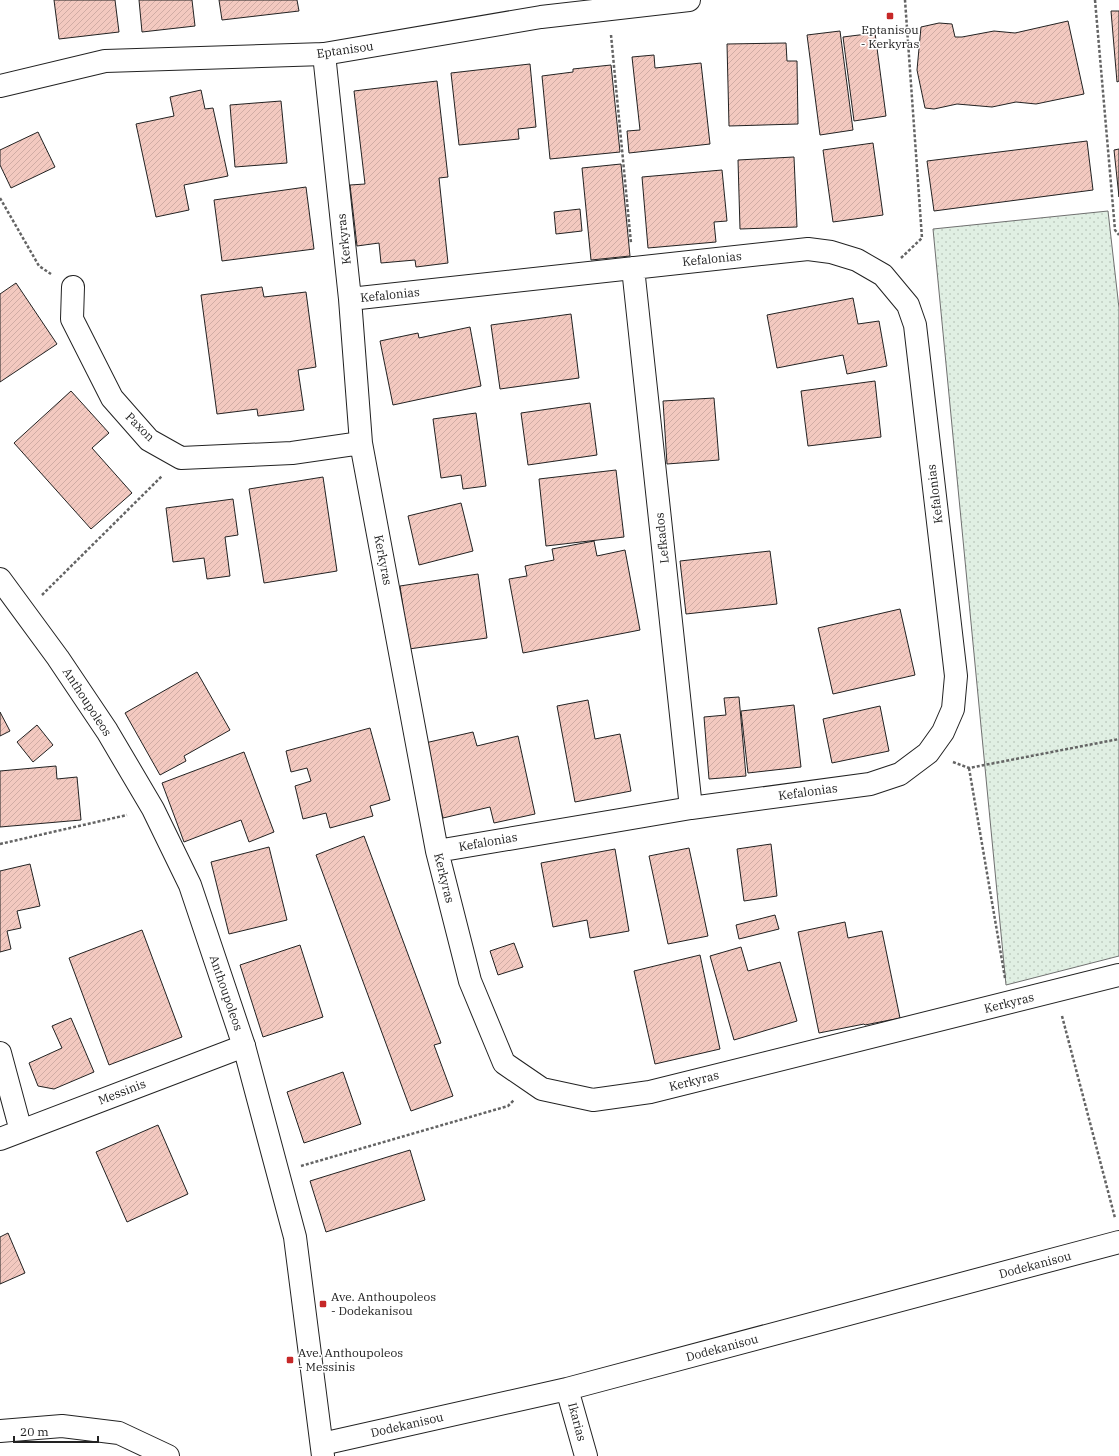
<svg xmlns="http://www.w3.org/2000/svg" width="1119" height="1456" viewBox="0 0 1119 1456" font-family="'IBM Plex Serif',serif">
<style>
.park{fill:url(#park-dots);stroke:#6f6f6f}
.building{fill:url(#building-hatch);stroke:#222}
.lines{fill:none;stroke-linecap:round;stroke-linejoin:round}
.minor-casing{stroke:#222;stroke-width:24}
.tertiary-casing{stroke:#222;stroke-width:24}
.path{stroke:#646464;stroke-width:2.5;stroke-dasharray:3 2;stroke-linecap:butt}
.minor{stroke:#fff;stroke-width:22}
.tertiary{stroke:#fff;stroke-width:22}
.poi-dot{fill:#c62828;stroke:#fff;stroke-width:1.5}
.labels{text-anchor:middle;stroke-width:3;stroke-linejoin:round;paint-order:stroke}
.poi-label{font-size:12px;fill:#222;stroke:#fff;text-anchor:start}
.street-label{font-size:12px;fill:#222;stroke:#fff}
</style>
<defs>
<pattern id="park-dots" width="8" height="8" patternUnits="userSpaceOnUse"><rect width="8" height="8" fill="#e0efe3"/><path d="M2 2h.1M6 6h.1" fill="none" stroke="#c0cdc2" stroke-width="1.8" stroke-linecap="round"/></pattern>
<pattern id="building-hatch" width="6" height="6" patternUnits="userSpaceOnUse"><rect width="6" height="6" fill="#f3c9c0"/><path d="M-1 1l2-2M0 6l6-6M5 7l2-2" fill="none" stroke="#d0aca5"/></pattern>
</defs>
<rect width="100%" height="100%" fill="#fff"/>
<!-- park -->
<path class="park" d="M1108,211L1119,308V956L1006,985L933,229Z"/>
<!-- building -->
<path class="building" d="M54,0H115L119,32L59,39Z
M139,0H192L195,26L142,32Z
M219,0H297L299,11L222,20Z
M1111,11H1119V81L1117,82Z
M1068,21L1084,94L1036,104L1016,102L992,107L957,104L934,109L925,108L917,70L921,27L939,23L952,24L955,37H962L994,31L1015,33Z
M840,31L853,130L820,135L807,35Z
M875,33L886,116L854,121L843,37Z
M786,43L787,61H797L798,124L729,126L727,44Z
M654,55L655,68L701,63L710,144L629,153L627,131L640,130L632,57Z
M530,64L536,127L518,129L519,139L459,145L451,73Z
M611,65L620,152L550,159L542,76L573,72V69Z
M437,81L448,177L439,178L448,263L416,267L415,260L381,263L379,243L357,246L350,185L365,184L354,91Z
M201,90L205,109L213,108L228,176L184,185L189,210L156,217L136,124L174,116L170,97Z
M281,101L287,163L235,167L230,105Z
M38,132L55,167L11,188L0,165V150Z
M1087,141L1093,190L934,211L927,161Z
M873,143L883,215L833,222L823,150Z
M1119,149V197L1114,150Z
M794,157L797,227L740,229L738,160Z
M621,164L630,256L591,260L582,168Z
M722,170L727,221L714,222L716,242L648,248L642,177Z
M306,187L314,249L222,261L214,200Z
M580,209L582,231L556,234L554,212Z
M16,283L57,344L0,382V294Z
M262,287L264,297L306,292L316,367L298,370L304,410L258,416L257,409L217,414L201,295Z
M853,298L858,324L879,321L887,366L847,374L843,355L777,368L767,315Z
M571,314L579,378L500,389L491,325Z
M470,327L481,386L393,405L380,341L418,333L419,338Z
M875,381L881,437L808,446L801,391Z
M71,391L109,433L92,448L132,493L91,529L14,443Z
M714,398L719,460L667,464L663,401Z
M590,403L597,455L528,465L521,413Z
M476,413L486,486L463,489L461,475L441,478L433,419Z
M616,470L624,537L546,546L539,479Z
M323,477L337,571L264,583L249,489Z
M233,499L238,535L225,537L230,576L207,579L204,558L173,562L166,508Z
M461,503L473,551L419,565L408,516Z
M594,541L597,556L625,550L640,630L523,653L509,579L527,576L525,566L554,560L552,549Z
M770,551L777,604L686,614L680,561Z
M478,574L487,638L409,649L400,586Z
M900,609L915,675L833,694L818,628Z
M197,672L230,730L184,756L186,761L160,775L125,713Z
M739,697L746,776L709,779L704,717L726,715L724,698Z
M588,700L595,739L620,734L631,791L575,802L557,706Z
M794,705L801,767L748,773L741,711Z
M880,706L889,751L832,763L823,719Z
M0,712L10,731L0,736Z
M37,725L53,745L33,762L17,742Z
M370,728L390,800L370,806L373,816L330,828L326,813L303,819L295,786L311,781L307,768L291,772L286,751Z
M473,732L477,746L518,736L535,814L494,823L490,807L443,818L425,743Z
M244,752L274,832L249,842L241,820L184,842L162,783Z
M56,766L57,779L77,777L81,820L0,827V771Z
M364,836L441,1043L434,1045L453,1096L411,1111L316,855Z
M771,844L777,896L744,901L737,849Z
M269,847L287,920L229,934L211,862Z
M689,848L708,936L668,944L649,856Z
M615,849L629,931L590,938L587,920L553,927L541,863Z
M30,864L40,906L17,911L21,928L7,931L11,949L0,952V871Z
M775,915L779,929L739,939L736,925Z
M845,922L848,938L882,931L900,1018L865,1025L864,1024L819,1033L798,932Z
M142,930L182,1037L109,1065L69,958Z
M514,943L523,967L498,975L490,951Z
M300,945L323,1017L263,1037L240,965Z
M741,947L748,971L780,962L797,1021L734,1040L710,956Z
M700,955L720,1049L655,1064L634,971Z
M71,1018L94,1072L54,1089L38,1086L29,1063L62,1048L52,1026Z
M343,1072L361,1124L304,1143L287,1092Z
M158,1125L188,1194L127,1222L96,1152Z
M410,1150L425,1200L326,1232L310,1181Z
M8,1233L25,1273L0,1284V1237Z"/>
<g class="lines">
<defs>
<path id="minor" d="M324,54L350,299L361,443L437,851L470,981L504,1063L542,1089L593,1100L650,1092L1119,975
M633,268L691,808
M73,287L72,319L112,398L149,440L181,458L292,453L361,443
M350,299L808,249L831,252L857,260L883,275L908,305L915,325L956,676L953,709L943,732L928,753L900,774L870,784L691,808L437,851
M0,1053L21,1131
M0,1139L244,1046
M567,1389L586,1456
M0,1431L62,1426L119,1433L168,1456
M322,1444L567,1389L1119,1242"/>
<path id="tertiary" d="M0,86L105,61L324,54L541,17L689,0
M0,579L58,658L107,731L153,809L190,885L244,1046L295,1237L323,1456"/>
</defs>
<!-- minor casing -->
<use href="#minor" class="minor-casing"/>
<!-- tertiary casing -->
<use href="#tertiary" class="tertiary-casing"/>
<!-- path -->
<path class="path" d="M1095,0L1115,230L1119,235
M611,35L631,243
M0,198L39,266L51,274
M901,258L922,238L905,0
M42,595L162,476
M953,762L969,768L1119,739
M969,768L1005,978
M0,844L127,815
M1062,1016L1115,1218
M301,1166L508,1106L514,1100"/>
<!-- minor -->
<use href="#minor" class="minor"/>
<!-- tertiary -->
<use href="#tertiary" class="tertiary"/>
</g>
<!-- markers -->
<g class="poi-dot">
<rect x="886" y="12" width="8" height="8" rx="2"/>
<rect x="319" y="1300" width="8" height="8" rx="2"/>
<rect x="286" y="1356" width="8" height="8" rx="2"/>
</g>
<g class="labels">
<!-- poi labels -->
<g class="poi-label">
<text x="890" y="34" text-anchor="middle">Eptanisou<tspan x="890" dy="14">- Kerkyras</tspan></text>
<text x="331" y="1301">Ave. Anthoupoleos<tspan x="331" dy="14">- Dodekanisou</tspan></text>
<text x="298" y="1357">Ave. Anthoupoleos<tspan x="298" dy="14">- Messinis</tspan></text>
</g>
<!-- street labels -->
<g class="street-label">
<text transform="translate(345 50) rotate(-8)" y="4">Eptanisou</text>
<text transform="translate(344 239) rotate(-96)" y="4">Kerkyras</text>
<text transform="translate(712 259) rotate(-6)" y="4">Kefalonias</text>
<text transform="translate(390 295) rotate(-6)" y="4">Kefalonias</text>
<text transform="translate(140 427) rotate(45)" y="4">Paxon</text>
<text transform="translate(935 494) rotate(-97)" y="4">Kefalonias</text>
<text transform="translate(662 538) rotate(-96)" y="4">Lefkados</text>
<text transform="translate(383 560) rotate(79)" y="4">Kerkyras</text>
<text transform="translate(87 702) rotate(57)" y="4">Anthoupoleos</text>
<text transform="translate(808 792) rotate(-8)" y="4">Kefalonias</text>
<text transform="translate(488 842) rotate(-10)" y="4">Kefalonias</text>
<text transform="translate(444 878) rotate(76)" y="4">Kerkyras</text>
<text transform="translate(226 993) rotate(71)" y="4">Anthoupoleos</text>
<text transform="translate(1009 1003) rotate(-14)" y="4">Kerkyras</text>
<text transform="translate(694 1081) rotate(-14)" y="4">Kerkyras</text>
<text transform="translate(122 1092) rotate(-21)" y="4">Messinis</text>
<text transform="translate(1035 1265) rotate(-15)" y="4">Dodekanisou</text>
<text transform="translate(722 1348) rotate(-15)" y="4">Dodekanisou</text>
<text transform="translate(577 1422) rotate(75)" y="4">Ikarias</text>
<text transform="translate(407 1425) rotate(-13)" y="4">Dodekanisou</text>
</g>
</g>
<!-- scale -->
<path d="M14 1436v6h84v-6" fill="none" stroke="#222222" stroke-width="2"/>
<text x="20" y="1436" font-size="12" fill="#222222" stroke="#ffffff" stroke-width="3" paint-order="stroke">20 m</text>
</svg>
